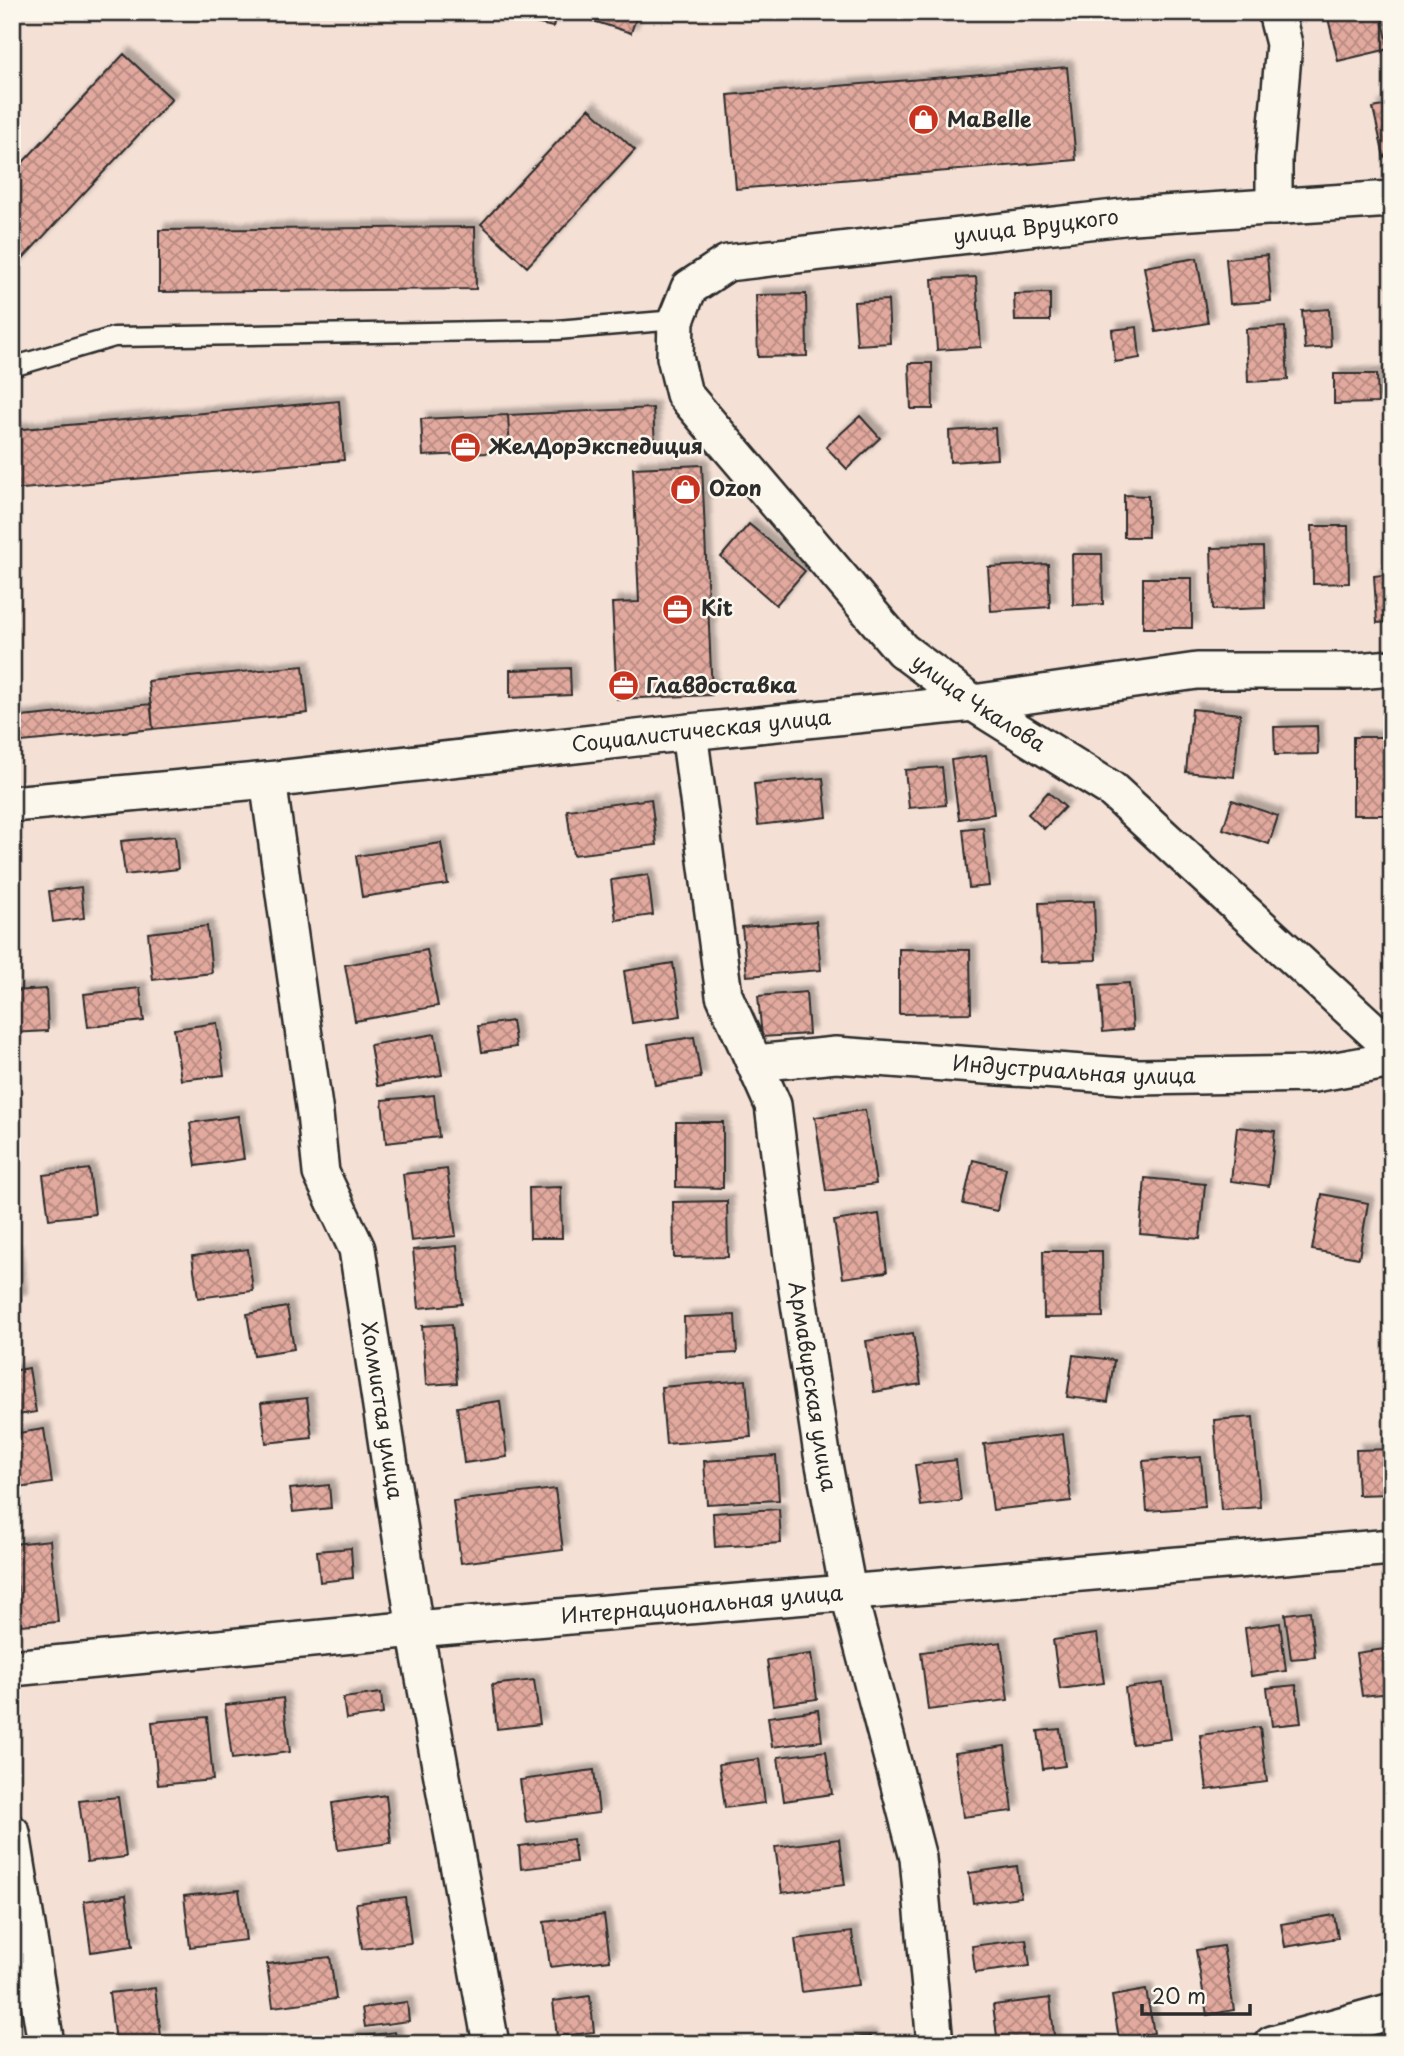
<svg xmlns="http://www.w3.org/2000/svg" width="1404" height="2056" viewBox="0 0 1404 2056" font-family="'Playpen Sans',sans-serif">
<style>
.building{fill:url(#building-cross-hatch);stroke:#2b2b2b;stroke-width:2;filter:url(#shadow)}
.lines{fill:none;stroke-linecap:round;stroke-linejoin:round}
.lane-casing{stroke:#2b2b2b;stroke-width:23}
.street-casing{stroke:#2b2b2b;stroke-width:40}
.lane{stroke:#fbf7ec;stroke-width:18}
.street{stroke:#fbf7ec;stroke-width:35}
.labels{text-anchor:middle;stroke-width:5;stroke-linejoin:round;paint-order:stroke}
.poi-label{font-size:21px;font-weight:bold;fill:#2b2b2b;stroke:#fbf7ec;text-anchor:start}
.street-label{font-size:21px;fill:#2b2b2b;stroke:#fbf7ec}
</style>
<defs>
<pattern id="building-cross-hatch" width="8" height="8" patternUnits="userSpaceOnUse" patternTransform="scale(1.75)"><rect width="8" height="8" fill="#e2a99e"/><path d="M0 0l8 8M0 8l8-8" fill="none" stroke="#b78a81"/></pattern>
<filter id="shadow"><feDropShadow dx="6" dy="-6" stdDeviation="2" flood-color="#0004"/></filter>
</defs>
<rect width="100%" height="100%" fill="#f4e0d5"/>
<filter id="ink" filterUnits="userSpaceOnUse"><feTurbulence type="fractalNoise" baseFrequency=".0143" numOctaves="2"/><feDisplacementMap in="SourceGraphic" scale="14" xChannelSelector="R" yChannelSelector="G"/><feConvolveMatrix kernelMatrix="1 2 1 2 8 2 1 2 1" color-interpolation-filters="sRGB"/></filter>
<g filter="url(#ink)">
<!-- building -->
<path class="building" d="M486,12H557L553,27Z
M565,12H638L631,33Z
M1356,12H1381L1389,49L1338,61L1328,18Z
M124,54L172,99L12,270V174Z
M1067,67L1076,160L736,189L728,95Z
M1392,104V155L1384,157L1373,108Z
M589,108L635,150L527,267L481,224Z
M475,227L476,289L159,292V230Z
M1267,255L1271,301L1230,304L1226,259Z
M1197,258L1208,323L1156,332L1144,267Z
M976,277L981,347L937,350L932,279Z
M1050,293V321H1015L1014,294Z
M806,294L807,356L758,357L756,295Z
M888,300L890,343L857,345L854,302Z
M1329,309L1331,347L1305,349L1302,311Z
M1137,327L1140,358L1115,362L1112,330Z
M1285,327L1288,380L1248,382L1246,329Z
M909,363H932L933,409H911Z
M1334,374H1377L1378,403L1334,404Z
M339,401L344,460L12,490V430Z
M653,408L655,445L510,452L508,415Z
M508,415L510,452L423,456L421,419Z
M860,416L880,438L847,469L826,447Z
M995,428L997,459L950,462L949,431Z
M702,465L712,695L617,699L612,603L639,602L633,468Z
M1124,495L1148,496V537H1124Z
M749,524L805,571L776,605L721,557Z
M1312,526H1348L1349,583L1313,584Z
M1263,547L1265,608L1213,610L1211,548Z
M1072,554H1102L1103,604L1073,605Z
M1048,564L1050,607L991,611L988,567Z
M1392,574V622L1377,623L1374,576Z
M1143,578H1192V628H1143Z
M303,666L308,713L153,729L148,681Z
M570,668L571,695L510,698V670Z
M151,704L153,729L12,743V718Z
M1192,709L1240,714L1234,777L1186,772Z
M1317,726L1318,754L1275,755L1274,727Z
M1353,737H1392V815H1353Z
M986,755L994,814L959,819L951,760Z
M942,767L946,805L909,808L905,770Z
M823,778L827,817L758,825L754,784Z
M1048,792L1065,807L1044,829L1028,814Z
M651,799L657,845L573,855L567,810Z
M1232,800L1278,816L1269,844L1223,829Z
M983,827L989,886L969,888L963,829Z
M175,836L178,869L125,875L121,841Z
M441,843L448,884L362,897L356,856Z
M648,875L653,915L616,920L611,880Z
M81,887L84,918L53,922L49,891Z
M1094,901L1096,960L1042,962L1039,903Z
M816,921L821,970L747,976L742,927Z
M207,926L212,973L153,980L148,933Z
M899,949L970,950L971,1013L899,1014Z
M427,950L438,1006L355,1021L345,965Z
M673,963L681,1016L632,1023L624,971Z
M1129,983L1133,1029L1103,1032L1100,985Z
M140,988L144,1021L88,1027L84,994Z
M46,989L48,1031L12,1033V991Z
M806,992L809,1034L762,1037L758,996Z
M512,1021L516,1047L482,1052L478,1026Z
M217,1023L224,1075L181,1080L174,1029Z
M435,1034L442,1075L377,1086L370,1045Z
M694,1037L701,1078L655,1085L648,1044Z
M434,1095L439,1137L386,1143L382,1100Z
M865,1110L876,1184L826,1191L815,1117Z
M238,1116L244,1159L196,1166L190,1123Z
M676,1122H723V1188L676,1187Z
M1237,1127L1275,1131L1269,1186L1231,1181Z
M973,1160L1006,1168L997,1211L963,1204Z
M89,1169L95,1214L49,1219L43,1175Z
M447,1169L456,1236L411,1241L403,1174Z
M1145,1178L1205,1184L1200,1239L1140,1234Z
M561,1187L562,1238H530L529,1188Z
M1322,1194L1368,1203L1359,1258L1312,1250Z
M727,1201L728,1257L674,1258L673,1202Z
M879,1214L887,1272L843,1278L834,1221Z
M457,1246L462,1304L419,1308L413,1250Z
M248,1249L253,1291L198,1298L192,1256Z
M1043,1251H1102L1103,1317L1044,1318Z
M15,1252L21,1299L12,1300V1253Z
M287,1307L294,1349L254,1355L247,1314Z
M735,1315L737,1353L685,1356L684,1317Z
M452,1324L457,1383L426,1385L422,1326Z
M913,1333L921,1384L874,1392L866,1341Z
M1073,1355L1114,1360L1108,1402L1067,1397Z
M29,1368L36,1412L12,1416V1371Z
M746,1380L751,1437L666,1444L661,1387Z
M307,1398L312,1438L266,1443L261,1403Z
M500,1401L507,1457L464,1463L457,1407Z
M1253,1417L1260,1507L1221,1510L1214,1420Z
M44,1429L52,1483L12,1489V1434Z
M1063,1434L1071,1501L993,1510L984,1444Z
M1392,1449V1494L1358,1495L1356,1450Z
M776,1456L779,1500L707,1504L704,1461Z
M1201,1457L1205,1507L1147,1511L1143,1461Z
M956,1460L961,1501L921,1506L915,1465Z
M329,1485L331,1508L293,1512L290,1489Z
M555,1489L563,1550L461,1563L453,1501Z
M779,1509L781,1543L715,1547L713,1513Z
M50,1540L58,1622L21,1625L13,1544Z
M351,1548L353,1578L320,1582L317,1551Z
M1310,1611L1315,1657L1291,1659L1285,1614Z
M1280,1623L1286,1671L1251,1676L1245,1628Z
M1097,1634L1104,1683L1060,1689L1053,1640Z
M1001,1642L1008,1700L928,1710L921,1652Z
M1392,1648V1693L1362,1696L1356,1653Z
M811,1654L817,1699L773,1705L767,1660Z
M534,1680L540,1724L497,1729L492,1685Z
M1163,1683L1171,1739L1132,1744L1125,1688Z
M1296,1685L1301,1723L1272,1726L1267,1688Z
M381,1693L383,1714L346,1719L343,1698Z
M283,1698L290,1752L232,1759L225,1705Z
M818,1710L822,1741L772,1747L768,1717Z
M207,1717L213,1780L158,1785L152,1722Z
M1260,1727L1267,1782L1207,1790L1200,1735Z
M1060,1729L1065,1766L1043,1769L1038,1731Z
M1005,1746L1013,1811L963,1817L955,1753Z
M826,1751L832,1794L784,1801L778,1757Z
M759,1759L765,1803L725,1808L719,1764Z
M594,1770L599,1813L526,1822L520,1780Z
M386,1795L391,1843L338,1850L332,1803Z
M118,1797L126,1857L87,1862L79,1801Z
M573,1839L576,1862L521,1869L519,1846Z
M839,1839L845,1885L782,1893L775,1847Z
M1017,1866L1021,1897L973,1903L969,1873Z
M239,1890L246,1940L190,1947L184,1896Z
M126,1895L133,1946L91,1952L84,1901Z
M405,1897L411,1943L362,1949L356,1903Z
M604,1915L610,1960L550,1967L544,1922Z
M1334,1915L1338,1938L1285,1947L1281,1924Z
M852,1932L859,1985L802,1992L795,1939Z
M1026,1939L1030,1966L975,1973L972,1946Z
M1223,1946L1234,2010L1207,2015L1196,1950Z
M330,1957L336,1999L273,2007L267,1964Z
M155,1988L161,2036L115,2042L109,1993Z
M1146,1990L1154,2033L1119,2039L1112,1996Z
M590,1996L594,2032L557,2037L553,2001Z
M1050,1998L1055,2044H998L993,2005Z
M407,2002L409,2021L365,2027L362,2008Z
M395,2032L397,2044H349L348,2038Z
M870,2036L871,2044H826V2042Z"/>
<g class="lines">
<defs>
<path id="lane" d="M12,367L114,337L557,330L676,320"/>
<g id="street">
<path id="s1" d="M1392,199L1132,216L727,263L689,288L676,320L675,357L684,394L902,650L973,703L1111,789L1392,1048"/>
<path d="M1274,207V159L1284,44L1276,12"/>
<path id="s2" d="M689,732L724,995L773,1105L792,1257L822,1454L848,1591L918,1858L935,2044"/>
<path id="s3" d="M268,780L315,1114L321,1173L357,1249L415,1629L491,2044"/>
<path id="s4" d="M12,804L268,780L689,732L973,703L1197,671H1357L1392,668"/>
<path id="s5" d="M755,1063L836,1055L1138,1077L1314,1074L1392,1060"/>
<path id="s6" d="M12,1668L415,1629L1392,1547"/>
<path d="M12,1833L46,2044"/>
<path d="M1272,2044L1392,2011"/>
</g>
</defs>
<!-- lane casing -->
<use href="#lane" class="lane-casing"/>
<!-- street casing -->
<use href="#street" class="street-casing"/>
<!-- lane -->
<use href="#lane" class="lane"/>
<!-- street -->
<use href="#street" class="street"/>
</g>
</g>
<!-- icons -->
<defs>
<symbol id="shop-disc" viewBox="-11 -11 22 22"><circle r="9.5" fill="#c8321e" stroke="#fbf7ec"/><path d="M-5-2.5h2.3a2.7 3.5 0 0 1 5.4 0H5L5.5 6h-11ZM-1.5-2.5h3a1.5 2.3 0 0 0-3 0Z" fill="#fff"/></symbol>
<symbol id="office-disc" viewBox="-11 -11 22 22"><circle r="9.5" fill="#c8321e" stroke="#fbf7ec"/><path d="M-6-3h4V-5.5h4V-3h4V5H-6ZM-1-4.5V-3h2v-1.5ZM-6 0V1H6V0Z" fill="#fff"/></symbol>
</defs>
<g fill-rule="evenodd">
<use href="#shop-disc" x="906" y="102" width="35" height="35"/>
<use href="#office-disc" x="448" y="430" width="35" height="35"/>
<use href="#shop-disc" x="668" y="472" width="35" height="35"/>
<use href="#office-disc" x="660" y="592" width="35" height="35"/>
<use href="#office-disc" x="606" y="668" width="35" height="35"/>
</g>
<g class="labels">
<!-- poi labels -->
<g class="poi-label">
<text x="947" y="127">MaBelle</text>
<text x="489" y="454">ЖелДорЭкспедиция</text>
<text x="709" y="496">Ozon</text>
<text x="701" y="616">Kit</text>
<text x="646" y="693">Главдоставка</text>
</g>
<!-- street labels -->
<g class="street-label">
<text transform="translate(1036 227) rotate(-7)" y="7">улица Вруцкого</text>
<text dy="7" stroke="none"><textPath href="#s1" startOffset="1253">улица Чкалова</textPath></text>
<text dy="7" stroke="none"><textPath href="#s4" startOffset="693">Социалистическая улица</textPath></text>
<text dy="7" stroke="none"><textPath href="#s5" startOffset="320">Индустриальная улица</textPath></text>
<text dy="7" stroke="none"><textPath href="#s2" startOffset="670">Армавирская улица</textPath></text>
<text dy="7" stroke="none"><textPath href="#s3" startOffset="644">Холмистая улица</textPath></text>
<text dy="7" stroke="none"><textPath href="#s6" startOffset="693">Интернациональная улица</textPath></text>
</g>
</g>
<!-- margin -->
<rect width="1404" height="2056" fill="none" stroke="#fbf7ec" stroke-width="42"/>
<rect x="21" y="21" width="1362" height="2014" fill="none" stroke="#2b2b2b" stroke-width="2.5" filter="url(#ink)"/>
<!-- scale -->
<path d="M1142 2004v10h108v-10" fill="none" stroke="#2b2b2b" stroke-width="3.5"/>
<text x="1152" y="2004" font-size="21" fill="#2b2b2b" stroke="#fbf7ec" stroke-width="5" paint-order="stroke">20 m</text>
</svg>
